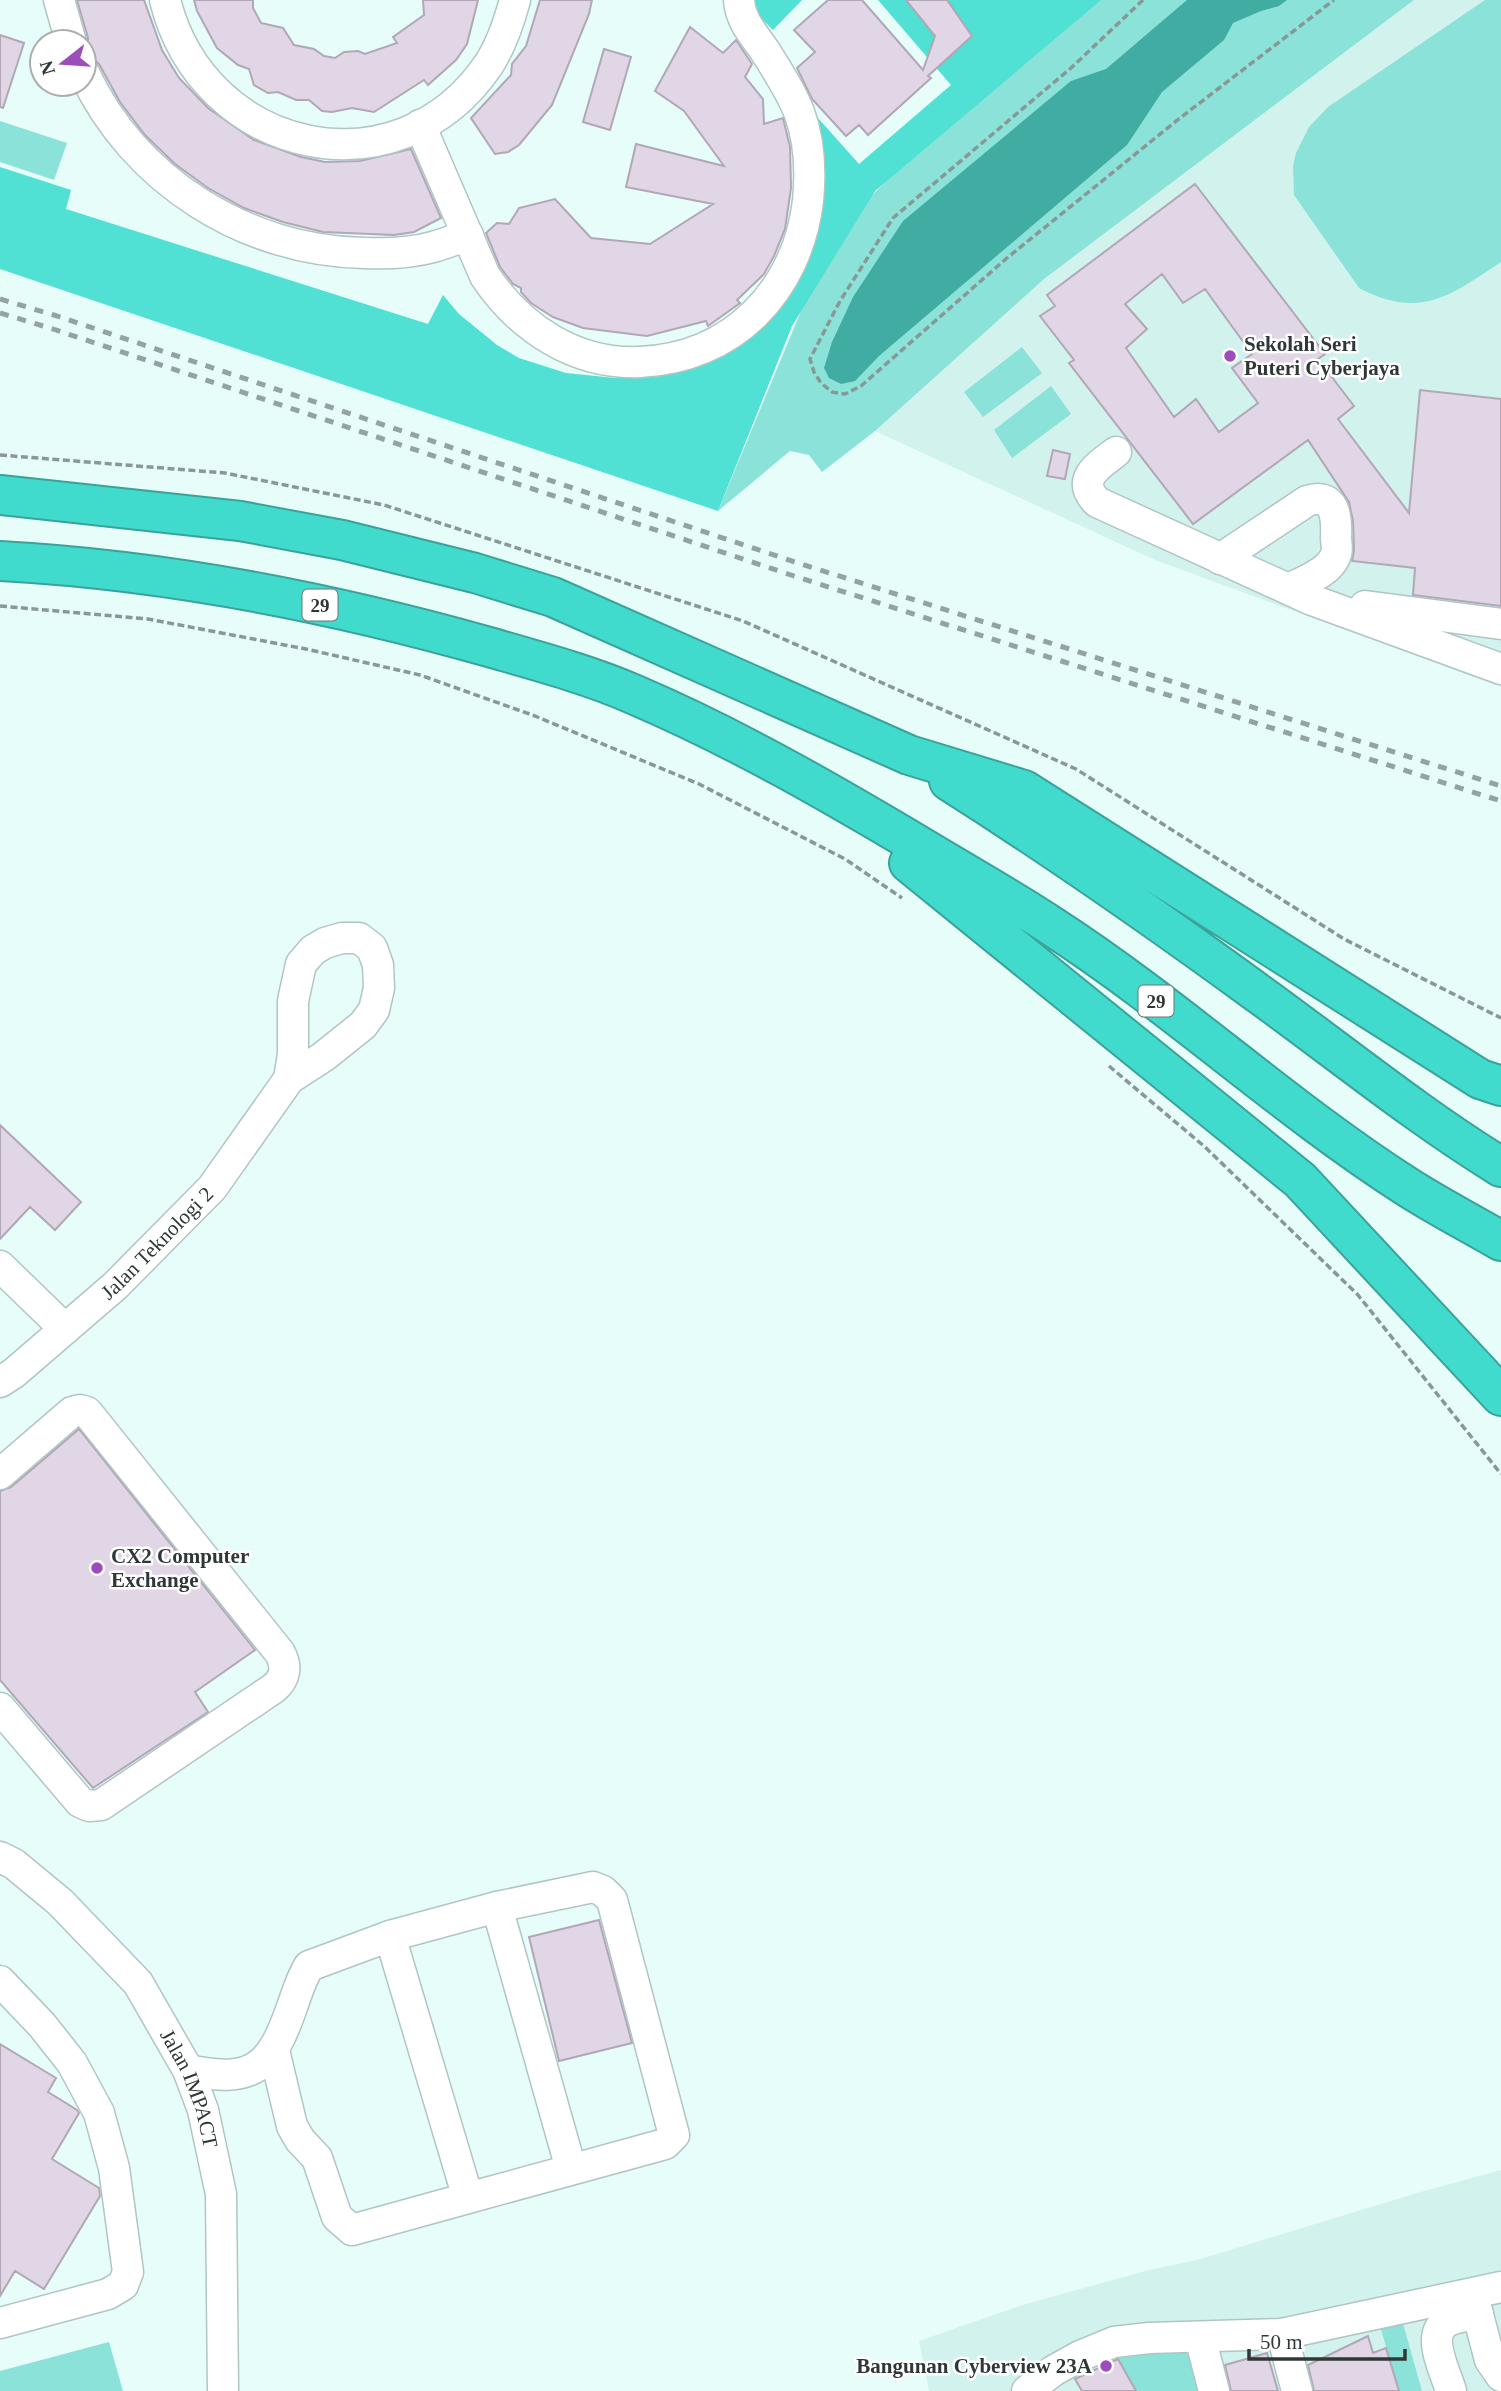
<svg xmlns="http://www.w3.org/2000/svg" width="1501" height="2391" viewBox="0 0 1501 2391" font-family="'Times New Roman',serif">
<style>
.built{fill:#d2f2ee}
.green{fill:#8be2d9}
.forest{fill:#50e0d4}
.water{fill:#40aca2}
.building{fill:#e1d6e6;stroke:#b1a7b6;stroke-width:2;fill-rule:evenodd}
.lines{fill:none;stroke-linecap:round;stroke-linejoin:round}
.minor-casing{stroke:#b0c6c3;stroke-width:33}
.highway-casing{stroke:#3ba299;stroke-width:42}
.path{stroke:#889896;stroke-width:3.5;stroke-dasharray:7 3.5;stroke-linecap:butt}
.minor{stroke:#fff;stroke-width:30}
.highway{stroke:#41dbce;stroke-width:38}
.rail{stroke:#93a3a1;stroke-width:5;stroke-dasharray:9 9;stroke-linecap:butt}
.poi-dot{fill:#9d4cbb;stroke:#fff;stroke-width:2.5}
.labels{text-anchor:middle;stroke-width:5;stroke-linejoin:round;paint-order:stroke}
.shield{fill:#fff;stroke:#6d7473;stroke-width:2}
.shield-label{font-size:19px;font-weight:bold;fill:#2f3837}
.poi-label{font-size:21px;font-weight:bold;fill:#2f3837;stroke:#fff;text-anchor:start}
.street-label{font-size:21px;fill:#2f3837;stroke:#fff}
</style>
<rect width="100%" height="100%" fill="#e6fdfa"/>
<!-- built -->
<path class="built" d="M1414,0H1501V687L1155,560L875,431L1044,279Z
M1501,2170V2391H929L919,2341L1022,2305L1149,2270L1197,2260L1417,2193Z"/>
<!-- green -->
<path class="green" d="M1093,0H1414L1044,279L875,431L822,472L809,455L790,451L718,511L816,275L867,200L961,108Z
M1485,0H1501V262C1450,296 1420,320 1359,288L1294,195L1293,166L1296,153L1309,127L1328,107Z
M0,121L67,143L54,180L0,162Z
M1022,347L1042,373L983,417L964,392Z
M1051,386L1071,414L1012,458L994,430Z
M1402,2320L1422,2391H1399L1380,2326Z
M109,2342L123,2391H0V2371Z
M1184,2350L1196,2360L1206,2391H1136L1116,2356Z"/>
<!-- forest -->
<path class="forest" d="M750,0H802L773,30L750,7Z
M878,0H1101L875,191L792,326L718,511L0,269V167L71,190L66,209L428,324L443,295L459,314L497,345L519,358L566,373L615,378L640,375L707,351L798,241L800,98L859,164L951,85Z"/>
<!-- water -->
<path class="water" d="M1187,0H1287L1279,6L1261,11L1233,23L1224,40L1162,92L1127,145L879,356L855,381L841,384L829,378L824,368L832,342L853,297L903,221L1071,81L1106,69Z"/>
<!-- building -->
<path class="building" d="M77,0H144L162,50L179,78L208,108L254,140L301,157L325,162L360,161L411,149L441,218L414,232L394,235L323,232L283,222L244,208L208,188L175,164L145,135L120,102L99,64L92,58L84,56L88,46V38Z
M194,0H253V8L261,23L283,28L294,45L314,49L324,56L335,58L344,52L358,51L365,54L397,43L393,37L424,15L423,0H478L467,44L456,60L428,85L424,80L374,112L352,108L332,112L322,111L309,100H296L278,92L268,93L254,85L249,69L238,65L217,48L197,11Z
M540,0H592L589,14L552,105L519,145L508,152L495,154L471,118L511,75L512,64L526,46Z
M828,0H862L923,70L935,36L906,0H947L972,36L928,76L931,78L868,135L859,125L846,136L812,99L797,68L815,52L794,30Z
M690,27L723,53L736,40L752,64L745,77L763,99L764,124L783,118L790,147L791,188L785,229L774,256L764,274L737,300L740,303L708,326L706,321L647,336L583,328L553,317L531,303L521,292V288L513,284L500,267L486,233L497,223L509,224L519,208L555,199L591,238L650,244L713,204L626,187L636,144L724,166L684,111L655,91Z
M0,35L24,43L3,108L0,107Z
M604,49L631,57L610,130L583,122Z
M1195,184L1325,354L1318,359L1354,406L1338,419L1409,513L1420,390L1501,399V606L1413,595L1415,568L1352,561L1354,551L1353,521L1349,502L1308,440L1193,524L1069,363L1074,360L1040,316L1055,306L1047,295ZM1162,274L1183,303L1205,289L1252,354L1232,368L1258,403L1219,432L1196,399L1174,417L1126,348L1147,329L1125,304Z
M1053,450L1070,454L1065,479L1047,476Z
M0,1125L81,1202L55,1230L30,1207L0,1239Z
M79,1429L255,1650L195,1692L208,1712L93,1788L0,1680V1491L11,1487Z
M599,1920L632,2043L559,2061L529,1937Z
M0,2044L56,2078L48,2092L77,2110L79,2113L52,2159L99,2188L100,2196L44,2289L15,2271L0,2296Z
M1368,2336L1373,2353L1386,2348L1399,2391H1314L1308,2365Z
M1267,2353L1278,2391H1231L1225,2365Z
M1118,2359L1136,2391H1082L1075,2379Z"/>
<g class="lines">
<defs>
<g id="minor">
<path d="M59,0L71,42"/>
<path d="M165,0C203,154 398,199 489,64C502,44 509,22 515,0"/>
<path d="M84,73C134,181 246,251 364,253C387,254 411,253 433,247C445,244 456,239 468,235"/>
<path d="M420,125L485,276C520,328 575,365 640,362C733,358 797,291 808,201C811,170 810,141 799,112C791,91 777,70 765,51C754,35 740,20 739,0"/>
<path d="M1116,452C1098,466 1075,479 1097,502L1312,600L1501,669"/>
<path d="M1220,559L1307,501C1335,492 1337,516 1336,538C1336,542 1338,550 1336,554C1331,572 1303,582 1288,589"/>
<path d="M1365,606L1501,624"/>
<path d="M0,1266L65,1329"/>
<path id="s1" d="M0,1382L14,1373L115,1286L212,1188L289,1079L323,1057L363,1025L374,1010L379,988L378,965L372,948L359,938H342L325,943L313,950L301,964L293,1001V1054L289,1079"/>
<path d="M0,1474L72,1412L80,1410L87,1412L280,1653C287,1666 286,1678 274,1688L101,1805L89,1806L80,1802L0,1708"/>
<path id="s2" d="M0,1857L14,1864L60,1902L138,1983L188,2070L203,2110L221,2194L223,2391"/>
<path d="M497,1907L571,2169"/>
<path d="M390,1936L497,1907L593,1887L603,1891L612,1900L674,2135L665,2144L468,2198"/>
<path d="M0,1981L42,2025L72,2063L99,2113L114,2168L128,2272L123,2285L108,2294L0,2323"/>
<path d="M188,2070C253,2084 271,2068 292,2007C297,1993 301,1979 309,1966L390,1936L468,2198L352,2230L337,2217L317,2158L300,2140L292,2126L274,2050"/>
<path d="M1473,2296L1490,2360L1501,2376"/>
<path d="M1282,2334L1297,2391"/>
<path d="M1200,2337L1214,2391"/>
<path d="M1027,2391L1053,2371L1080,2356L1114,2342L1149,2338L1282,2334L1501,2287"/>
<path d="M1451,2391C1446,2373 1426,2337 1445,2323C1453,2317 1468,2316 1478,2314"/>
</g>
<path id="highway" d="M0,495L240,521L342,540L475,573L553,597L909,755L1024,790L1480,1079L1501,1086
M0,561C165,570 330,602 489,647C534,660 590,675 633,694C734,737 829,792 923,848C966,874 1011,899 1053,927C1175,1006 1283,1107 1406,1186C1437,1206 1470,1223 1501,1241
M949,781C1053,847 1155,918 1255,991C1337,1050 1415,1114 1501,1167
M909,863L1300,1180L1501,1396"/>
</defs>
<!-- minor casing -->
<use href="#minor" class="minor-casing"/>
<!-- highway casing -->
<use href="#highway" class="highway-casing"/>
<!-- path -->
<path class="path" d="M1143,0L1071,68L893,218L840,301L810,359L814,372L821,383L832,392L845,394L861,386L1007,258L1180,118L1334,0
M0,455L225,473L384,505L743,621L1076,769L1344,939L1501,1018
M0,606L148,619L306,649L420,675L535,716L699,784L845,859L902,898
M1109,1066L1205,1147L1358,1295L1501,1474"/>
<!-- minor -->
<use href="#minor" class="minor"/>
<!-- highway -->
<use href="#highway" class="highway"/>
<!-- rail -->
<path class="rail" d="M0,299L57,316L795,562L1501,786
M0,313L53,329L791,575L1501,801"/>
</g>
<!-- markers -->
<g class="poi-dot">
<circle cx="1230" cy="356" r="7"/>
<circle cx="97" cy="1568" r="7"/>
<circle cx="1106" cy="2366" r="7"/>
</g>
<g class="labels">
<!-- shield labels -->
<g class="shield">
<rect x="302.5" y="589.5" width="35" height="31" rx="5"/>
<rect x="1138.5" y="985.5" width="35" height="31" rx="5"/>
</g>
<g class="shield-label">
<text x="320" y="612">29</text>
<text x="1156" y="1008">29</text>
</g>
<!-- poi labels -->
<g class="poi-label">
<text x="1244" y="351">Sekolah Seri<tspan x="1244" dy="24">Puteri Cyberjaya</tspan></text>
<text x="111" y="1563">CX2 Computer<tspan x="111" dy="24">Exchange</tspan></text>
<text x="1092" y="2373" text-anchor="end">Bangunan Cyberview 23A</text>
</g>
<!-- street labels -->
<g class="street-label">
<text dy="7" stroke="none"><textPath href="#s1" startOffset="210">Jalan Teknologi 2</textPath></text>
<text dy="7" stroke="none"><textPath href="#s2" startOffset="306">Jalan IMPACT</textPath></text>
</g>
</g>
<!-- north arrow -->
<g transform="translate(63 63) rotate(253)"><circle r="33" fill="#ffffff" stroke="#acafaf" stroke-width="2"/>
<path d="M0-5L12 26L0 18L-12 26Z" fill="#9d4cbb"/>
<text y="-10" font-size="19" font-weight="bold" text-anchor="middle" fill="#2f3837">N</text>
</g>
<!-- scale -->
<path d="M1249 2349v10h156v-10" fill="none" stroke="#2f3837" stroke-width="3.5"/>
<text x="1260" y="2349" font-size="21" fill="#2f3837" stroke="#ffffff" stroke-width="5" paint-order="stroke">50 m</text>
</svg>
